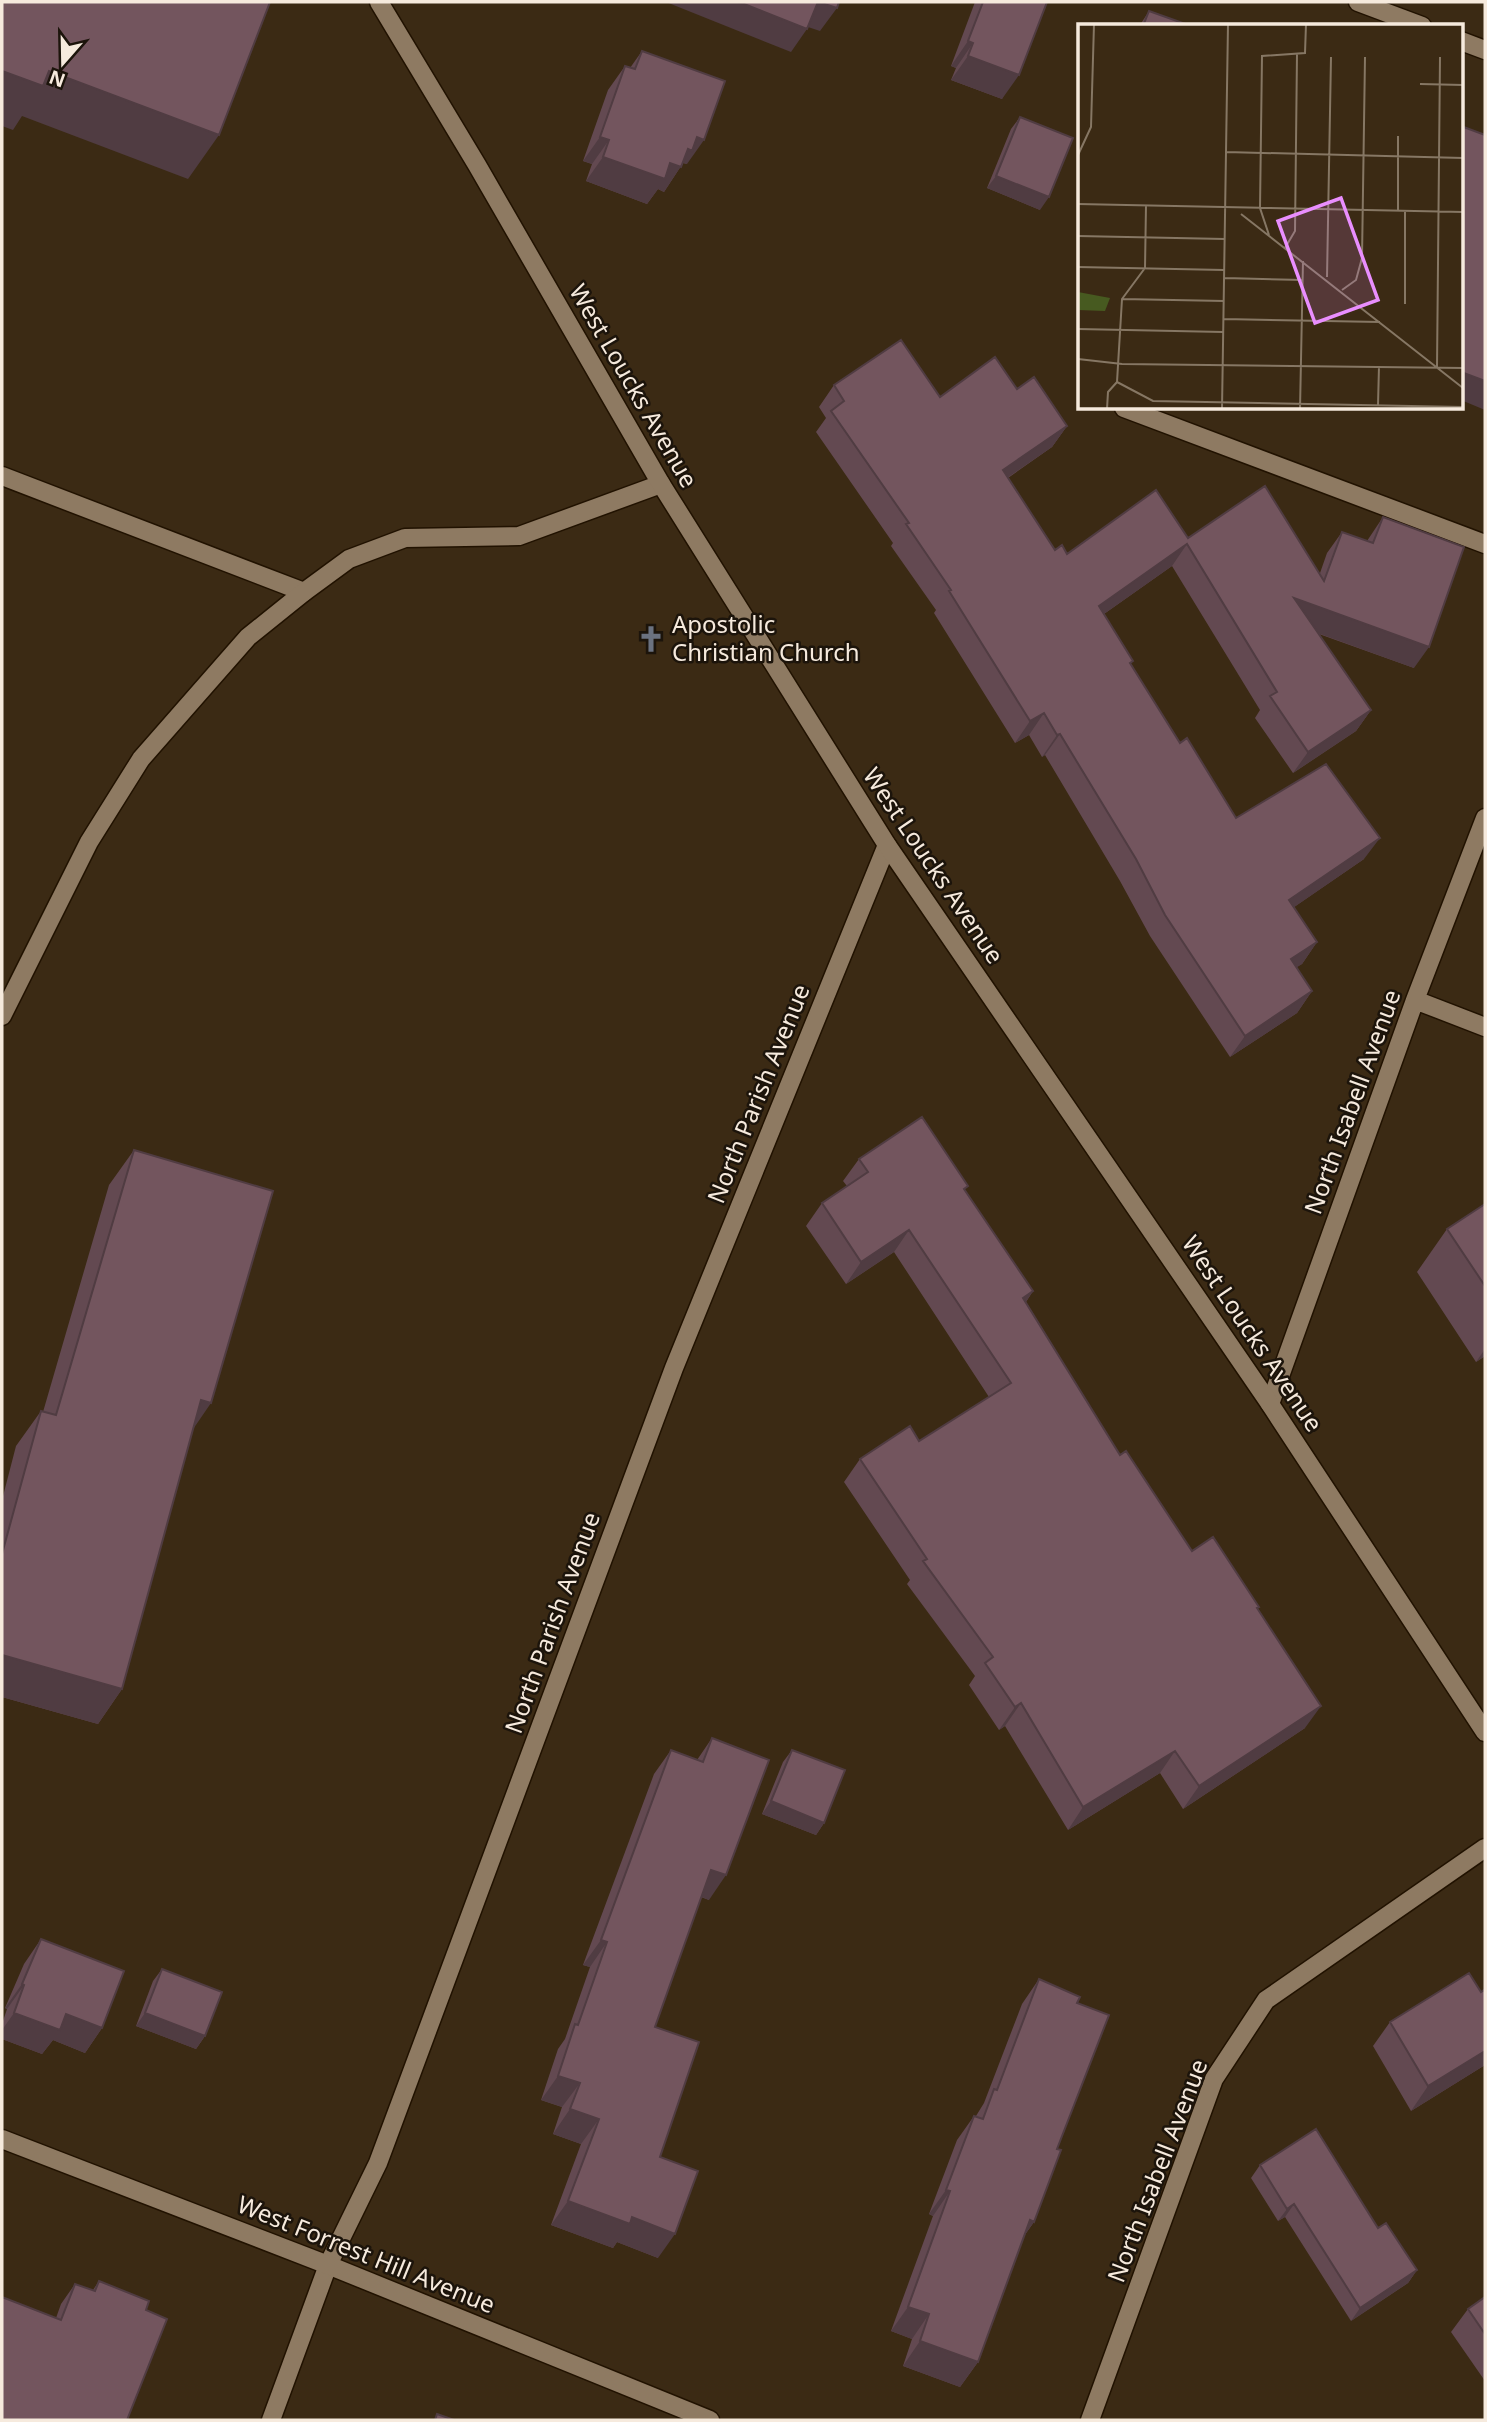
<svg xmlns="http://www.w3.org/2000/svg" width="1487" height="2422" viewBox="0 0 1487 2422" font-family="'Noto Sans',sans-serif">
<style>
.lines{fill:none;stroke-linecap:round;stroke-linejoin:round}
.service-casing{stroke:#211200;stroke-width:21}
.minor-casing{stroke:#211200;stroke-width:21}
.tertiary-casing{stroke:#211200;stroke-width:21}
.secondary-casing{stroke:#211200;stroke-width:21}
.service{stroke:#8e7a62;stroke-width:18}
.minor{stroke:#8e7a62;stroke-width:18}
.tertiary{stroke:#8e7a62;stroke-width:18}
.secondary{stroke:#8e7a62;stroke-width:18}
.wall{fill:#634951}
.shaded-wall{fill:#503c42}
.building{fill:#73555e;stroke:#503c42;stroke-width:2}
.labels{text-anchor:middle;stroke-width:5;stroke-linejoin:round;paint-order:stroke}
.street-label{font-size:24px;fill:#f6eadd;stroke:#1c140b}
.poi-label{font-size:24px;fill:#f6eadd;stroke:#1c140b;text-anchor:start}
.inset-road{fill:none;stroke:#867764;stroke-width:2}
.view{fill:#e98efe;fill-opacity:0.15;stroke:#e98efe;stroke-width:3.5}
.inset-edge{fill:none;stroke:#f6eadd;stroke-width:3.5}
</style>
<rect width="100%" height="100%" fill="#3b2a14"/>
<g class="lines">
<defs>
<path id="service" d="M1124,408L1485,544
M2,476L304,592"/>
<path id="minor" d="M1358,2L1422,26
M1461,41L1485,50
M1415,1000L1485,1027
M2,1016L89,842L141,759L248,637L304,592L349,559L405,538L519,536L661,484
M1270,1404L1415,1000L1485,818
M271,2420L328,2265L378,2163L674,1368L887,845"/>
<path id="tertiary" d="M379,2L477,165L661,484L887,845L1270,1404L1485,1732
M1090,2420L1214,2079L1266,2000L1485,1848"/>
<path id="secondary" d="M2,2139L328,2265L710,2420"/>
</defs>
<!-- service casing -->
<use href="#service" class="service-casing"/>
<!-- minor casing -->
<use href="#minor" class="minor-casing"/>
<!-- tertiary casing -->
<use href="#tertiary" class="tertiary-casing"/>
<!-- secondary casing -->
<use href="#secondary" class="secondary-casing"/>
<!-- service -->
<use href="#service" class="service"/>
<!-- minor -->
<use href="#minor" class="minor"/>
<!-- tertiary -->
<use href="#tertiary" class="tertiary"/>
<!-- secondary -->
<use href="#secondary" class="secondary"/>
</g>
<!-- wall -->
<path class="wall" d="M975,2H1047L1002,99L951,80L956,68L951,66Z
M1149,11L1191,26H1135L1137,24L1140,25Z
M642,51L687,164L683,163L664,192L658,189L647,204L586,181L592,164L583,161L608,90L625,66L630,68Z
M1020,117L1040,210L987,188L1011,129Z
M834,385L940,397L1017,389L1067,426L1052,447L1008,478L1055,550L1067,554L1188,538L1320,573L1327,553L1342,532L1367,541L1383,517L1414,668L1319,634L1371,710L1356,731L1293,773L1255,718L1260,710L1172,566L1104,614L1131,664L1180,743L1236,818L1364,859L1294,907L1317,942L1302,964L1296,967L1312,991L1297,1013L1230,1057L1150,936L1120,881L1045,755L1042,757L1029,735L1015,743L934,613L936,610L891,546L893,543L816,432L826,418L819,407Z
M134,1150L122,1689L98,1724L2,1697V1500L16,1446L41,1411L43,1412L109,1185Z
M859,1159L965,1190L1033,1291L1026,1302L1120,1455L1192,1551L1259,1607L1258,1609L1305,1728L1183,1809L1160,1773L1068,1830L1005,1726L999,1730L969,1685L975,1676L907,1584L910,1580L844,1482L860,1459L919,1441L989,1397L894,1252L846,1284L806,1226L822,1203L847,1186L843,1181Z
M1485,1204V1356L1476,1362L1417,1272L1447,1229Z
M712,1738L709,1900L701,1897L655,2027L660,2157L658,2258L617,2242L613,2248L551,2225L581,2144L553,2134L562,2107L541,2100L558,2049L565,2039L590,1967L583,1965L654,1774L671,1750L697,1760Z
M792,1750L824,1823L816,1835L762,1814L783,1762Z
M41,1939L102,2028L85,2053L53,2040L42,2054L2,2039V2024L7,2009L5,2008L24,1964Z
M162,1969L205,2036L196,2049L136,2026L153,1981Z
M1039,1979L1077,2003L1057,2149L1034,2222L1024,2236L978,2362L960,2387L903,2366L912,2339L891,2331L933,2216L929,2214L957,2140L974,2116H976L984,2103L1022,2004Z
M1481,1992L1485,2065L1411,2111L1373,2046L1390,2022Z
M1260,2165L1378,2228L1417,2270L1408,2283L1351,2321L1285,2217L1278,2221L1251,2178Z
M99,2281L146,2310L127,2420L56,2318L61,2304L75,2284L93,2290Z
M1485,2297V2381L1451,2332L1468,2309Z"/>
<!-- shaded-wall -->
<path class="shaded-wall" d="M666,2H739L807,29L791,52Z
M818,2L837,8L820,31L802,25Z
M968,41L973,43L956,68L951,66Z
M968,56L1019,75L1002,99L951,80Z
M2,71H49L219,135L188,179L22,116L13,130L2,126Z
M600,137L609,140L592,164L583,161Z
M697,137L704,140L687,164L683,163L664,192L658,189L647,204L586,181L603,157L670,163Z
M996,176L1049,197L1040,210L987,188Z
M1461,372L1485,381V410L1461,400Z
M1067,426L1052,447L988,491L1003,470Z
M1187,544L1172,566L1084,628L1099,606Z
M1294,598L1429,647L1414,668L1279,619Z
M1371,710L1356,731L1293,773L1308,752Z
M1044,713L1029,735L1015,743L1030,721Z
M1060,734L1045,755L1042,757L1057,735Z
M1380,838L1364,859L1274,921L1289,900Z
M1317,942L1302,964L1276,981L1291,959Z
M1312,991L1297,1013L1230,1057L1245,1036Z
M909,1230L894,1252L846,1284L861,1262Z
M1033,1291L1018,1314L1023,1298Z
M1485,1349V1356L1476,1362Z
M201,1400L211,1403L187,1438Z
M2,1655L122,1689L98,1724L2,1697Z
M1021,1703L1005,1726L999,1730L1015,1707Z
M1321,1706L1305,1728L1183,1809L1199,1786Z
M1175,1751L1160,1773L1068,1830L1083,1807Z
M771,1801L824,1823L816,1835L762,1814Z
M711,1870L726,1875L709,1900L694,1894Z
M601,1940L607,1942L590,1967L583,1965Z
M22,1984L24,1985L7,2009L5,2008Z
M14,2013L66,2014L102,2028L85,2053L53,2040L42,2054L2,2039V2030Z
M145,2013L205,2036L196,2049L136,2026Z
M1485,2051V2065L1411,2111L1428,2086Z
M558,2076L580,2083L562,2107L541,2100Z
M570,2109L599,2119L581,2144L553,2134Z
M946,2190L950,2191L933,2216L929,2214Z
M568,2201L632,2217L675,2234L658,2258L617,2242L613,2248L551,2225Z
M1294,2204L1285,2217L1278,2221L1287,2209Z
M1030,2220L1034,2222L1017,2246Z
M1417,2270L1408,2283L1351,2321L1360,2308Z
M908,2307L929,2314L912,2339L891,2331Z
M920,2341L978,2362L960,2387L903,2366Z"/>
<!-- building -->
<path class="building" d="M2,2H270L219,135L49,71L43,86L2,71Z
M739,2H818L807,29Z
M818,2H839L837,8Z
M983,2H1047L1019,75L968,56L973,43L968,41Z
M1149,11L1191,26H1136L1137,24L1143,26Z
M642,51L725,81L704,140L697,137L692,151L688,149L681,167L670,163L665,179L603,157L609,140L600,137L625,66L635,69Z
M1020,117L1073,138L1049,197L996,176Z
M1461,126L1485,135V381L1461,372Z
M901,340L940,397L995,357L1017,389L1034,377L1067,426L1003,470L1055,550L1062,545L1067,554L1156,490L1188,538L1265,486L1324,581L1342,532L1373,543L1383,517L1464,547L1429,647L1294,598L1371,710L1308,752L1270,696L1277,692L1187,544L1099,606L1133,661L1130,663L1180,743L1187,738L1236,818L1326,764L1380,838L1289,900L1317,942L1291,959L1312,991L1245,1036L1165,915L1136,859L1060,734L1057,735L1044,713L1030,721L949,591L951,590L906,524L909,523L831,411L844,401L834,385Z
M922,1117L968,1186L964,1189L1033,1291L1023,1298L1120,1455L1126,1451L1192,1551L1213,1537L1259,1607L1257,1608L1321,1706L1199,1786L1175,1751L1083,1807L1021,1703L1015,1707L985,1663L993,1657L923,1561L927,1559L860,1459L910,1426L919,1441L1011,1383L909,1230L861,1262L822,1203L868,1172L859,1159Z
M134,1150L273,1191L211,1403L201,1400L122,1689L2,1655V1554L41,1411L56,1415Z
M1485,1204V1286L1447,1229Z
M712,1738L769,1760L726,1875L711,1870L655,2027L699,2042L660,2157L698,2171L675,2234L632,2217L630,2224L568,2201L599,2119L570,2109L580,2083L558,2076L575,2024L578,2025L607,1942L601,1940L671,1750L703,1762Z
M792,1750L845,1770L824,1823L771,1801Z
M41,1939L124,1971L102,2028L66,2014L60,2030L14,2013L24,1985L22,1984Z
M162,1969L222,1992L205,2036L145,2013Z
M1469,1973L1481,1992L1484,1990L1485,1992V2051L1428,2086L1390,2022Z
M1039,1979L1080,1997L1077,2003L1109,2015L1057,2149L1061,2150L1034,2222L1030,2220L978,2362L920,2341L929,2314L908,2307L950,2191L946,2190L974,2116L983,2119L994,2089L997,2090Z
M1316,2129L1378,2228L1386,2223L1417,2270L1360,2308L1294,2204L1287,2209L1260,2165Z
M99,2281L149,2301L146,2310L167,2319L127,2420H2V2297L61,2320L75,2284L95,2291Z
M1485,2297V2334L1468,2309Z
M437,2414L454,2420H435Z"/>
<!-- icons -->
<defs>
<symbol id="church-bare" viewBox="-9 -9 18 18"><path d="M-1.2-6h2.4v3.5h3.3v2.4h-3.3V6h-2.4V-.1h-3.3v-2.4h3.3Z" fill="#6b7280" stroke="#1c140b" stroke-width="2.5" paint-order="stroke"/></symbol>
</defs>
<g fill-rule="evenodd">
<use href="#church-bare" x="632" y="620" width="38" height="38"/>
</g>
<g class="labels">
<!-- street labels -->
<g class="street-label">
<text transform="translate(633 386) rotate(60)" y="8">West Loucks Avenue</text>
<text transform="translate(933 866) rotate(56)" y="8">West Loucks Avenue</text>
<text transform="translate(759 1094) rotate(-68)" y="8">North Parish Avenue</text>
<text transform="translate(1353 1102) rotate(-70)" y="8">North Isabell Avenue</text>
<text transform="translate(1252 1334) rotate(56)" y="8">West Loucks Avenue</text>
<text transform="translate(553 1623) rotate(-70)" y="8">North Parish Avenue</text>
<text transform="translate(1158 2171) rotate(-69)" y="8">North Isabell Avenue</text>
<text transform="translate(366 2255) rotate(22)" y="8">West Forrest Hill Avenue</text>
</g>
<!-- poi labels -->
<g class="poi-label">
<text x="672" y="633">Apostolic<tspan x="672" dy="28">Christian Church</tspan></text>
</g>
</g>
<!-- overview -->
<g transform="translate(1078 24)">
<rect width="385" height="385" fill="#3b2a14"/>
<path d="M0,268L32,274L27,287L0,286Z" fill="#475a20"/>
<path class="inset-road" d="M342,60L385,61M148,128L385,134M0,131L13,103L16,0M0,180L385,188M320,186V112M327,187V280M163,190L385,364M191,211L182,184L184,32L227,29L228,0M0,212L147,215M207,224L217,207L219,30M0,243L146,246M249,253L253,33M147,254L225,256M264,266L278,256L284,234L287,33M44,275L146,277M146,295L302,298M0,305L145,308M0,335L44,340L385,344M359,343L362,33M39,358L75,377L385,383M300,381L301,342M29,385L30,368L39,358L44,275L67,244L68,181M144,385L150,0M222,385L225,237"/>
<path class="view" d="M263,174L300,276L237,299L200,197Z"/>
<rect width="385" height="385" class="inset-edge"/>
</g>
<!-- border -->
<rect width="1487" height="2422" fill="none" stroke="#f6eadd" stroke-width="7"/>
<!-- north arrow -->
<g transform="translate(63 63) rotate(200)" stroke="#1c140b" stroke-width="5" paint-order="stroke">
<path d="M0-5L12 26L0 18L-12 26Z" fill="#f6eadd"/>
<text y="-10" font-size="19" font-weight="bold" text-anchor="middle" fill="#f6eadd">N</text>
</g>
</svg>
